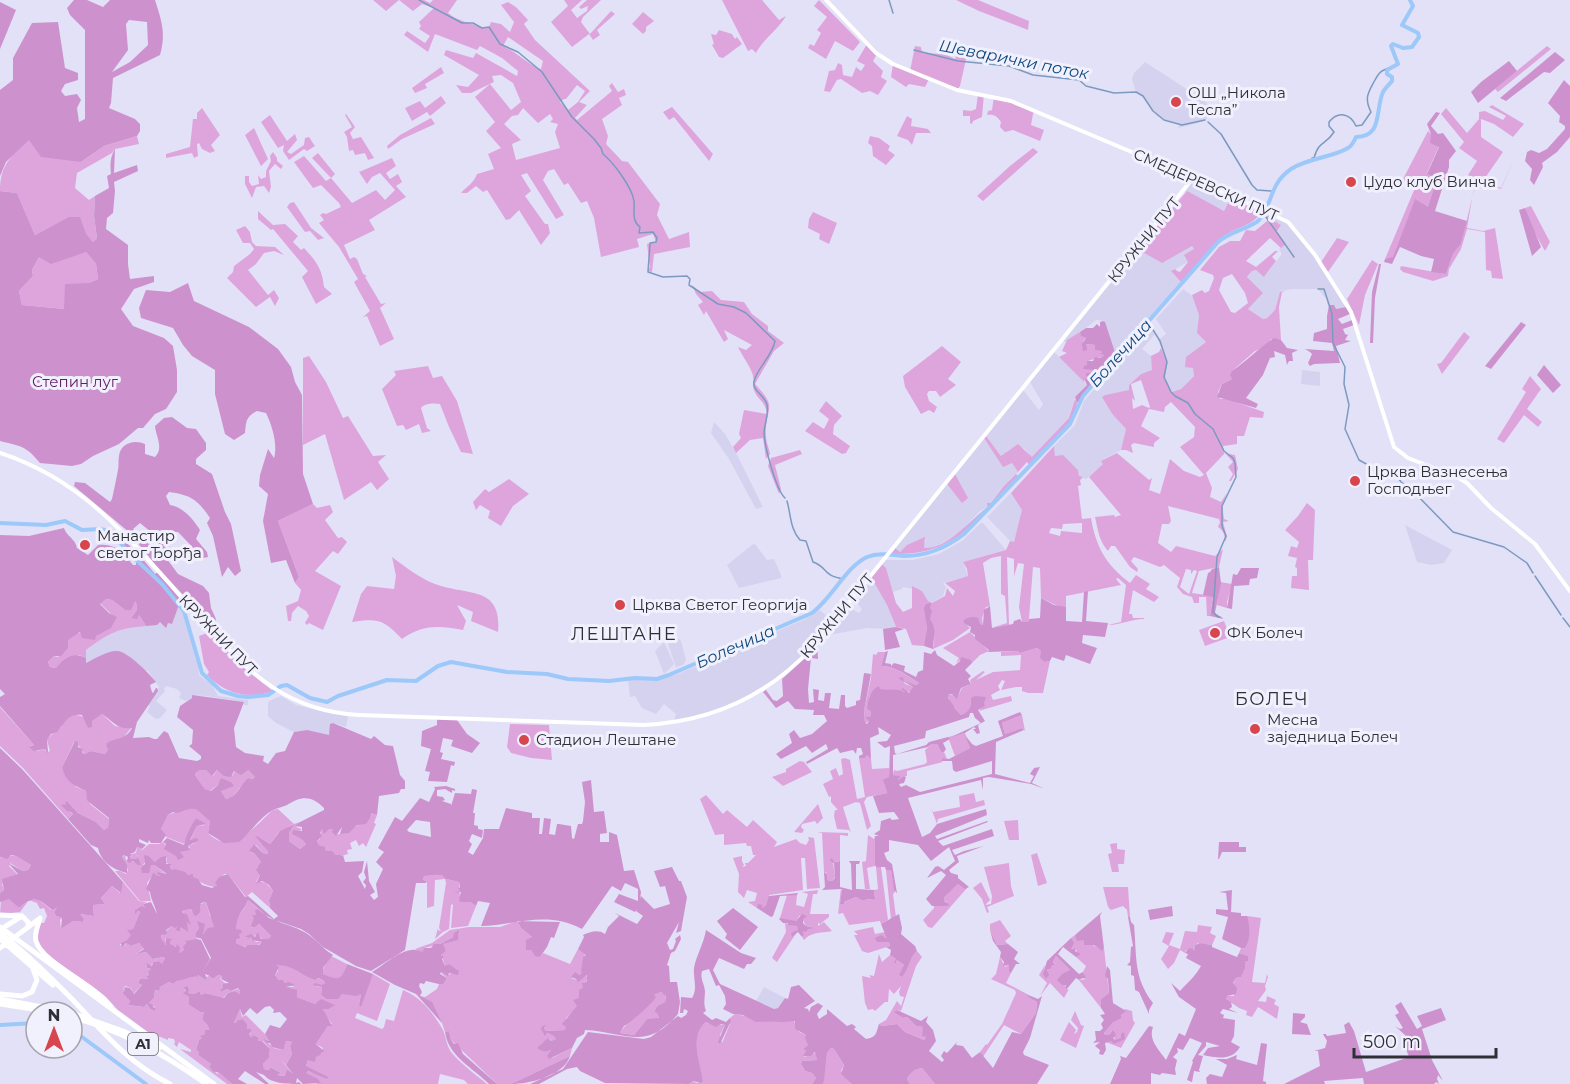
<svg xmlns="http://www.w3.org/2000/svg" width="1570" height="1084" viewBox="0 0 1570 1084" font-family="Montserrat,sans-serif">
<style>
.built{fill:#d4d2ee}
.green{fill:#dea5dd;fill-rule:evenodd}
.forest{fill:#cd92cd;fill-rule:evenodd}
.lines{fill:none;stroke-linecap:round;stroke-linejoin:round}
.stream{stroke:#7c9ac0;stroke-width:1.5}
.river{stroke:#9cc8fa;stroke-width:4}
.secondary{stroke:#fff;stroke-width:4}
.motorway{stroke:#fff;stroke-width:5}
.poi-dot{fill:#d6464c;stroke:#f1f0fd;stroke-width:2}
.labels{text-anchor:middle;stroke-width:6;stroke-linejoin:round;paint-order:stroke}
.shield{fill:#f1f0fd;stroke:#6a6972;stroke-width:1.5}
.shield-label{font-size:14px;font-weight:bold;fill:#302f37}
.poi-label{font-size:15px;fill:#302f37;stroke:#f1f0fd;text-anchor:start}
.street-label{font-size:15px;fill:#302f37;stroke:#f1f0fd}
.park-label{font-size:15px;fill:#631c65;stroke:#f1f0fd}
.water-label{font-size:16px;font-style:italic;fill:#0c467e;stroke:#f1f0fd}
.quarter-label{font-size:18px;letter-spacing:1.5px;fill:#302f37;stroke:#f1f0fd}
</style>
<rect width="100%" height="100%" fill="#e3e1f7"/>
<!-- built -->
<path class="built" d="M1145,62L1202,99L1213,109L1206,119L1198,123L1178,128L1179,125L1157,116L1141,94L1136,92L1132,79L1134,73Z
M1192,182H1196L1231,197L1224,211L1185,192Z
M1276,216L1285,221L1309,247L1346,307L1336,309L1334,306L1327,304V300L1318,289H1294L1281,290L1275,310L1267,318L1263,319L1248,309L1257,288L1247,278L1252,271L1256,270L1265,276L1282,254L1279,249L1286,244L1277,230L1281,225L1273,220Z
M1192,245L1194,249L1188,262L1172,271L1181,282L1116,355L1104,321L1096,320L1076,336L1066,342L1063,341L1137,249L1159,261Z
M1183,289L1194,297L1199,315L1197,333L1206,342L1186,357L1193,368L1194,376L1181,389L1172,392L1165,378L1167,362L1158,340L1166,334L1156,319Z
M1150,324L1155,334L1142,349L1151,356L1153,370L1141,374L1129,385L1130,390L1105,395L1113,415L1126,429L1123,449L1104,459V464L1086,479L1079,476L1078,470L1063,456L1055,457L1054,446L1075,425L1084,401Z
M1054,352L1087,385L1075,397L1069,418L1032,458L1024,448L1010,449L1002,457L986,436L1023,390L1039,410L1043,404L1030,382Z
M1302,370L1320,372V386L1301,384Z
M714,422L725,434L736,453L763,507L756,509L729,459L711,433Z
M984,438L1003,466L1012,463L1018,472L1004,486L988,507L980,511L956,536L933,548H923L926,539L899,552L894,548Z
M1011,493L1023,510L1014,542H1011L987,517Z
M982,522L1006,550L963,562L968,576L943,583L946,587L943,596L932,603L928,602L922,591L903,587L902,589L893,592L882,564L885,560H913L939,554L962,541Z
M1405,525L1452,550L1444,563L1431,565L1417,562Z
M755,544L767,560L774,559L781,575V578L739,588L727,565L752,545Z
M871,577L887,605L896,628L890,629L867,628L834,634H826L830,628L832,629L850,608L859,613L861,611L862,609L855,601L869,584L867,582Z
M177,606H184L189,611L187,615L196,660L198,661L199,675L212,685L218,696L248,700V705H244V702L206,696L192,695V698L186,701L179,698L181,693L177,689L166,686L164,689L165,691L156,701L167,710L160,718L156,719L147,712L150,706L147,704L159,687L148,671L85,663L86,650L107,635L123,628L160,621L172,624Z
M820,610L833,622L817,642L780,676L732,705L673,723L676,714L664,704L656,714L642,708L635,696L630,697L628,680H660L678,674L803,620Z
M678,638L681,641L686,660L683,665L676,667L668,644Z
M664,642L674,664L664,674L655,651Z
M281,696L296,705L333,714L348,716L346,727L334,723L329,735L326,736L307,730L294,732L276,723L268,716V703L269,701Z
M764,987L785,998L778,1008L774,1009L756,1001Z"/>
<!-- green -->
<path class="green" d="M373,0H424L430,3L433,0H457L448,13C458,22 471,22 482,28L489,27L491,22L501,24L510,32L514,22L501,5L508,2L516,7L528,20L524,24L535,40L590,91L579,102L587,105L575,118L577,120L612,91L609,86L612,83L618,92L624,89L626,95L619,98L622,105L602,119L608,136L606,144L622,161L628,162L660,204L657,215L669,239L689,232L690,247L654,254L652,272L648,271L650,267L647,244L656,242L653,234L637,239L639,247L601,257L594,218L587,201L581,203L568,183L564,185L554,169L548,171L543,180L564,215L556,219L527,173L521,175L531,191L525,196L545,224H548L550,233L541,245L519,210L510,219L506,220L487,190L483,192L476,186L467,193H461C467,186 473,184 477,174L494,169L488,154L501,148L486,131L495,122L475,97L490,84L511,110L521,102L513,83L501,75L492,76L494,82L471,93H462L456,85L468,87L479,75L444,55L446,50L473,58L476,53L517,76L518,71L502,58L480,46L477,50L435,34L428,52L404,35L407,31L425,43L430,36L419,29L421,26L419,22L434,8L422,4L413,11L399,0L386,11ZM508,37L543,61L541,69C527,64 517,52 503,46ZM577,85L585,91L578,102L568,110L560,102L564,99H566ZM523,108L538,123L550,114L553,119L550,122L558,124L555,132L560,148L516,160L512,144L521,140L504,124L512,116L518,115Z
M564,0H582L571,10L577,18L587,11L588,6L581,9L579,7L587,0H601L583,17L581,22L590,34L611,11L615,14L597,30L600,35L593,40L589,34L572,47L551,22L568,6Z
M722,0H762L779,20L786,16C778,30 764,38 756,53L752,49L748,51Z
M819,0L860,42L853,51L835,41L826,59L808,48L810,44L814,46L821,33L817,30L827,17L814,6Z
M956,0H978L1029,21L1028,30L979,11Z
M643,12L654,21L646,27V31L643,34L632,24Z
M719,30L732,34L735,39L737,37L742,44L723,58L719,57L712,45L714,44L711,34L716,35Z
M867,44L877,54L873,61L883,71L881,77L887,81L878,95L870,91L862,93L841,79L837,80L830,92L824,91L829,71L835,70L838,63L842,65L843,75L852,77L856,67L861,71L865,65L857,61Z
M915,46L921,47L922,53L945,54L955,59L958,53L967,55L960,86L957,90L929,79L925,87L909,84L906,87L891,77L893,64L910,71Z
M1547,46L1551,49L1498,92L1495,89Z
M441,67L444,73L425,84L427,88L415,93L412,88Z
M978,94H984L982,117L973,121L972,124L970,123V116H963V110L971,111L976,109Z
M441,96L446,103L430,116L427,112L412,121L405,108L420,101L425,108Z
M994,96L1035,111L1033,114L1031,125L1044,130L1040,141L1013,130L1005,132L1000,127L1001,122C997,116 994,114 987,115L988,111L992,110Z
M1492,105L1524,124L1513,137L1494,124L1481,119V137L1503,152L1483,181L1501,188L1515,157L1501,189L1482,182L1476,187L1473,193L1467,228L1483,231L1495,228L1503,279L1492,278L1491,271L1486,270L1485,232L1467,229L1461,249L1449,269L1448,276L1433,281L1403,272L1400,269L1401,266L1446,274L1453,254L1461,244L1474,190L1479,180L1468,175L1477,161L1459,148L1464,142L1441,114L1446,108L1467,133L1479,119V112L1485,111L1503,120L1506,116L1489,107Z
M672,107L713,154L709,161L674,117L669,120L663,112Z
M202,108L220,135L211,145L215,151L210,153L202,149L199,143L197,144L198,156L194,158L192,153L166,158V154L190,147L193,119H197V113Z
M346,114L355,127L350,133L353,139L361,137L374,158L368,160L365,153L355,155L353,150L349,151L347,137L344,132L352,127L345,115Z
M270,115L287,141L295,134L297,140L287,152L291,154L304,145L305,138L309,137L315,146L307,151L304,149L289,160L283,151L284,145L278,148L261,122Z
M907,116L912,119L911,126L928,129L931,133H916L912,145L908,140L897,136Z
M431,118L435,124L402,139L388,149L387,146L400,135Z
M254,128L268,159L261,166L245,135Z
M1428,131L1431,134V143L1439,146L1427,173L1437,178L1428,208L1415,200L1393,258L1385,259L1415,188L1402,181Z
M137,136L139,144L115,149L112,153L77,173L75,188L89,200L95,196L94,216L97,238L93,242L68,217L35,235L17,193L0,191C0,164 11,157 29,139L81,162L104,146Z
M870,136L879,138L890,146L888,150L895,155L886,165L873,156L872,146L868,143Z
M1033,148L1038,152L983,201L977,196L1010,166Z
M273,152L277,158V161L283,166L281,169L275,164L269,171L271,187L269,193L264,186L256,187L252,198L245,184V176H249V182L252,186L259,184L258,175L261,179L266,177V171L271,161L270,156Z
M318,153L335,174L331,178L352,203L376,190L385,200L395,190L380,173L372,177L367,184L359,172L392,158L396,166L386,173L390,179L398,174L402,182L396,186L406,197L369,220L375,230L344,245L350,259L354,257L357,259L363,274L367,276L365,277L381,304L386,303L380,308L394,339L380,346L367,316L363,317L370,311L354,282L358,279L339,247L319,223L324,220L320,215L323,213L326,214L341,207L339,203L321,185L313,188L294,162L304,156L326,181L331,178L312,158Z
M1187,191L1224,211L1231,197L1262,211C1254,226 1236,227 1222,237L1181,282L1171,271L1175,269L1177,271L1180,272L1188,262L1184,255L1194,249L1192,246L1162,263L1137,249Z
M294,202L311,228L324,238L318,240L310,231L305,232L287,207L290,203Z
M1531,206L1550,242L1545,251L1531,226L1525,208Z
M258,211L273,225L285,224L298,236L293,242L301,250L304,248C316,261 322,268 324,287L332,294L316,304L302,277L308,271L273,229L271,230L258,219Z
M813,212L837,223L829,244L819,239L820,234L808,228L809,219Z
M1270,215L1273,218V220L1281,225L1277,231L1286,244L1281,248L1270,238L1246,261L1256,267L1275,251H1278L1272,257L1276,261L1264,277L1256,270L1252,271L1247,277L1263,293L1248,309L1263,319L1267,318L1275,310L1280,292L1287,289L1282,292L1279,307L1281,340L1271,339L1265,347L1255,351L1232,371V379L1222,384L1218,392L1220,399H1227L1264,412L1263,418L1250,417L1244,436H1237V444L1223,446L1224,453L1235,455L1238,469L1231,481H1229L1233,474L1228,467L1233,462L1225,453L1206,473L1212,488L1210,497L1221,502L1227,493L1222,505L1224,519L1229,521L1223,522L1227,537L1225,542C1225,535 1224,531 1218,527L1220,522L1219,519L1168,506L1171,521L1169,524H1162L1158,543L1171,552L1176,546L1215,556L1223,549L1219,567L1199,571L1192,593L1213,596L1210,616H1207L1206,597H1199V603H1194L1192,597L1183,594L1177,587L1180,578L1164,565L1160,567L1134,557L1131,561L1138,569L1137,572L1130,567L1115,546H1111L1108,551C1099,541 1098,530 1095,517L1114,515L1115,517L1121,515L1089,477L1103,464L1101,461L1117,453L1149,480L1152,478L1149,490L1160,494L1170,459L1184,471L1200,477L1204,475L1180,447L1194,437L1195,427L1171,402L1165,407L1164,412L1149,409L1141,426L1160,438L1154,443V447L1134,443L1131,445L1133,453L1126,450H1121L1126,429L1113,415L1102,397L1105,395L1129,390V385L1141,374L1152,370L1151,356L1159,352L1161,348L1167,362L1165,378L1172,392L1181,389L1194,376L1193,368L1185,367L1186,357L1206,342L1197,333L1199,315L1192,295L1202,290L1205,293L1209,291L1214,278L1213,275L1200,270L1219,247L1230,241H1240L1246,230L1255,231L1267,221V216ZM1232,274L1245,293L1248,303L1235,313L1231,312L1219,290L1223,278ZM1141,380L1150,407L1149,408L1142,405L1133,409L1132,398L1135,401L1131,384ZM1186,569L1191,570V574L1194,570L1197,571L1189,594L1180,587Z
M245,226L250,232L252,242L256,246L275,247L284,255L274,251L264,253L256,264L248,270L268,295L274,290L279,298L275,306L270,297L256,307L227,278L233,272L234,266L250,254L254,249L250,243H243L236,230Z
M1337,238L1349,242L1328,272L1321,262Z
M86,252L96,264L98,279L89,283L64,309L22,305L19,291L33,276L32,270L39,257Z
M1372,260L1378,264L1365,295L1359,325L1347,299Z
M692,285L700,292L712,291L721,300L744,302L752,314L768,326V331L784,343L774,351L755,384C780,410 764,408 766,436C766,442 769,448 770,454L766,459L763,438L750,440L736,453L733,447L741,438L739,434L744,410L767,414C765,400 758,401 754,390C752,385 754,381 753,376C752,369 741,354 738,347L746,350L752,345L724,330L728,339L724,342L706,311L704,315L698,305L703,302L696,294Z
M1080,332L1082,336L1086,338L1083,341L1087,348L1085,344L1096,345L1102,351L1100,354L1104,355L1101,359L1100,357L1088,361L1087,368L1093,370L1091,373L1096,372L1098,374L1086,373V376H1092L1089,381L1084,380L1085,383L1059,357L1067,353L1062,351L1067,340Z
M1464,332L1470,337L1442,374L1437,364L1441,363Z
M942,346L961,362L948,379L956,385L940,397L936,391H929L927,394L929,401L937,407L934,413L929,410L921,414L905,387L903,376Z
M309,356L326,382L343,418L348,416L373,456L386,455L378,462L389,479L377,490L371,482L344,500L325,434L303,445V358Z
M428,366L433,378L442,376L457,401L473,454L461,452L449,427L440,404C434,403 425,403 421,408L427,428L431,431L422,433L419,424L406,430L403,425L397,426L382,389L396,375L394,371Z
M1530,376L1541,389L1527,409L1542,422L1538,427L1524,415L1504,443L1497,439L1526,392L1522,389Z
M1075,399L1077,403L1074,417L1069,423L1029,465L1027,462L1018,472L1012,463L1003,467L984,438L986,436L1001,456L1018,444L1032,457L1069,418Z
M826,401L842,416L834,425L833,434L850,446L846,453L842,454L805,431L813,422L824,429L829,419L819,411Z
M1054,446L1055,456L1063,455L1078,470L1079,476L1083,477L1080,480L1081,485L1078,486L1082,519L1091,518C1096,547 1106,565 1130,583L1136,575L1150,584L1146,589L1159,597L1154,602L1133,590L1129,614H1132L1133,618H1144V619C1131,619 1121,625 1108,625L1121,622L1126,585L1118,578L1116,579L1121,585L1066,596V607L1062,608L1041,598L1040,568L1033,567L1029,619L1028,622H1022L1019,607L1024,564L1018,563L1014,576V559L1007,557L1009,625L991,628L1007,623L1005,596L1001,594V556L991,558L983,563L990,606L986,607L982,618L983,625L963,621L970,628L953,640L933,649C935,636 936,626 926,614C927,625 928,636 924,646L912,645L906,629L896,627L887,605L871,577L882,564L886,568L896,603L903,612L912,608V586L922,591L928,601L932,603L945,596L947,588L953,596L955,591L945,583L968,576L967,569L963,562L1006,550L1010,541L1014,542L1022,510L1011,493ZM1082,523V533L1061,531L1060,536L1049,533L1051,528L1062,529L1063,524Z
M800,450L802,454L775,465L781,489L779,494L768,466L771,458Z
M955,474L968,498L962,503L947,484Z
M1016,474L1018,476C976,520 957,556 891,554L895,548L900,552L907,545L925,537L924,548C949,549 968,521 988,507L987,503H991L1004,486Z
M509,479L529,494L513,506L501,526L488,518L490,511L480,505L476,510L473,502L485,489L489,492Z
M1307,503L1315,510L1313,560H1308L1309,590L1291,588L1292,576H1297V568L1295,567L1297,558L1288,556L1291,546L1297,548L1299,542L1285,530L1298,516Z
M313,504L317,508L330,505L333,512L325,520L338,538L342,537L347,542L338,554L333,551L315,571L341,586L323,630L309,623L307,625L305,623L309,616L306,611L298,606L292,613L291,621H288L286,606L298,601L301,590L295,583L299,577L278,521Z
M392,557C407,568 423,581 441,586C472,595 502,588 498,632L471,621L473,612L457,605L466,621L463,630C438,626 424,624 402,639C384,620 379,618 352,622L361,594L367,586L394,589L396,576Z
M1220,582L1232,584L1227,602V608L1217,605Z
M106,599L112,600L125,610L135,601C139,608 137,612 131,617L139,615L146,626C118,628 109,633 86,650V658L79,655L56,668L50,667L48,662L54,656L58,657L68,646L67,640C77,630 84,633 96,636L116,619L100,603Z
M1224,621L1230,637L1205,646L1199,630Z
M210,632L245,669L273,691C248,700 226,694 207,675L209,672L204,664L199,636Z
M970,632L989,651L980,655L972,663L963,658L956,663L959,658L943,648Z
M1037,648L1041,651L1045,662L1050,661L1043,693H1028L1022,691V687H1016L1001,690L1005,681L1002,680L998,686L1000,690L991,695L993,700L1011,696L1012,701L979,711L984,704L980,698H971C971,708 970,711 961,715L953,708L948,697L949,694L958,696L962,688L971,684L970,680L983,671L985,672L976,680L993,672L1020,670L1021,655L1001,656V652L1017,651L1020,653Z
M878,652H885L881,666C894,665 908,677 919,683L916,685L903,681V677C903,685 907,684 913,687L911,692L880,689L870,695L867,709L871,712L869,721L865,724L864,711L871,678L873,654L876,655Z
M0,707L34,745L30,746L37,751L45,749V751L48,752L50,751L47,740C51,734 53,734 58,730C66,724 57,728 64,721C72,711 82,715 91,721L102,714L115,726L131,728L123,738L106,744L109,749L105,754L91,751L84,754L81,748L74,742L62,767L76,787L86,791L90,804L109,819L108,829L104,830L96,822L78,813L67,801L64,807L73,814L68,819L23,768L0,746Z
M1022,715L1025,731L1022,728L1005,734L1002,723Z
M510,724L549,725L552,760L531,758L511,753L507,747Z
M965,733L970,748L955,756L948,737Z
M932,744H937L941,752H944L947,759L942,758L941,761L943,762L907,771V776H904L899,780L898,776L893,775L894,770L897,771L925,764L927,762L925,750Z
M867,754L871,759L872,769L889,768V777L884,783L887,793L867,797L864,802L871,826L867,830L860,803L856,802L843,807L851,833L849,830L837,829L834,816L835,810H838L831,802V796L829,797L823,784L833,779L830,771L836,768L839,776L843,774L841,759L845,758L850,760L857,799L865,797L859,758H865Z
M800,761L804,762L812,772L783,786L772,777L786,772V769Z
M200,770H206L213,776L217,770L232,776L235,771L248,770L256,778L253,779L248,778C241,784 238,792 231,798L226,799L221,791L228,787L231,782L224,780L210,791L205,789L195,775V772Z
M974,793L976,802L984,800L985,805L938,819L937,824L931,808L933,812L960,807L959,796Z
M706,795L723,814L727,810L747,827L753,820L777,842L774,847L796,839L800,843L806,845L809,840L808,837L814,838L820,888L807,889L805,858H801L803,890L769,895V900L764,908L760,906L757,908L748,902L755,901L757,893L747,890L744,898L738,892L739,874L733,858L742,856V861L744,865L742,867L746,866L745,863H748L756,855H753L751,846H747L746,843L724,845V834L715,835L700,799Z
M818,804L823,818L817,824L815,821L802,824L801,827L804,830L802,833L794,832Z
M188,807L198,809L210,821L208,833C231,857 255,826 273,810L278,809L294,824L300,822L296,827L302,829L294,835L304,840L306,844L300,849L289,841V833L293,824L278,833L270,844L259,837L268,851V854L263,853L256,845H253L250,852L255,854L261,862L260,875L256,882C264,881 268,884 273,891L269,900L270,908L252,892L246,897L228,874H224L215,887C198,885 190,871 172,870L170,867L172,865L166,863L167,858L155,862L149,856L143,865H154L167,875L161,872V877L152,876L147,883L151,901H140L115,871H120L126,874L128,870L122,857L125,855L126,860L139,863L138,856L136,855L137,859L131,860L130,857L132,856L131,854L136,853L137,847L142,849L141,851L149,844H159L163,842L172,853L181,855L180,852L188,849V851L190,847L188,846L195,843L190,841L197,826L205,825L196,818L184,844L166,837L161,829L168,815Z
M371,813L377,815L374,823L376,824L366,847L363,843L359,846L356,840L350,843L352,849L347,850L348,854L341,856L340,854L336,855L331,851L325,850L322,846L319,845L317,841L320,839L321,830L333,828L335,835C345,833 362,825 371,813Z
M1018,820L1019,840H1009L1004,821Z
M817,832L848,833V836L840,835V861L833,862L835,877L832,881L827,880V873L824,872L822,833Z
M868,835L874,839L875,836V866L867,868L870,889H865L862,862L866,861Z
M1117,843V849L1125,850L1124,864H1118L1119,872H1112L1108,854L1112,853L1110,844Z
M1037,853L1047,883L1038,886L1031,855Z
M14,855L31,865L28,870L23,871L10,863L9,866L18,875L2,884L4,890L0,893V857L2,858Z
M1009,863L1011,886L1014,896L987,907L989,912L987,913L982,899L973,888L981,882L990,900L985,905L991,904L992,896L984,867Z
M876,867H881L888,920L881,924L880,921L849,925L843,913L838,914L841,888L842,892L840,904L856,897L868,900L876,898L874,894L875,890L878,889Z
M886,870H891L895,892L893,894L896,917L891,920Z
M442,875L445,876L446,879L459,882L460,901L470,902L476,906L468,926L451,928L453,904L451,905L449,929L443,932L435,939L438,928V930L441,931L439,928L446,883L445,879L435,880L434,906L427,908V881L423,880L424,876Z
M123,882L139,901L147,902L143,904L145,908L142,907L135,910V913L138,911L140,912L133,929L128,930L132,935L127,940L120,943V945L125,946L126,943L131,946L139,943L144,948L136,954L146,952L154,959L163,957L165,958L162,965L159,961L153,962L151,966L146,964L147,968L151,969L148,971L149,975L146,976L148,979H140L138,983L142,985L133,994L131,988L125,986L123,988L126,991L122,993L130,1001L128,1005L144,1007L147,1004L150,1009L155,1011L156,1008L149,1003L154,998L155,990L158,991L160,987L169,982L173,984L177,981C184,981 189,976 196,977L198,975L207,981L205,975L207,977L210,975L213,979L218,975L222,976L220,979L225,983H229L223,985V988L220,989L221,992L227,989L231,991L238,989L240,991V994L235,991L228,993L223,998L205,993L201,995L200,991L194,994L187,993L189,989L188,986L183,987L186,992L184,993L189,997V1005L200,1012L201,1011L204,1012L202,1019L208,1026L209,1030H205V1034L201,1036L202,1038L199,1040L196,1050L199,1052L198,1055L211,1064L209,1066L212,1071H215L217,1074L220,1072L232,1084H227L180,1049L191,1052V1050L179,1042L177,1047L174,1044L175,1042L174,1039L168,1038V1040L148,1032L118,1010L105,996L46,954C34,941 37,937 41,923H44L48,914L47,916L44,908L40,909L37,903L29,900L20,912L0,914L1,901L9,898L19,908C33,896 37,897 51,910L57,908L54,912L56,916L62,918L60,920L61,929L73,921L83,922L84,919L80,914L94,916L93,905L105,904L101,898L112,886L120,893Z
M958,884L967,888L932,928L928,927L923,920L934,908V906H948L947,902L944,901V896Z
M1103,887H1128L1130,917H1128L1127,910L1123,906L1111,910L1108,907Z
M818,890L817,894H813L810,914H829V917L820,924L818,923V926L824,922L832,931C822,933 810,932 804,940L802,937L804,935L803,931L811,927L806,926L800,915L796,921L792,922L780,918L787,895H797L796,905L804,907L808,894L802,892Z
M248,900L258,909L252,927L254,928L259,924L271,936L268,939H262L259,935L245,937H251L256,942H262C255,948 245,948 236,943L238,937C231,914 243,917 248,900Z
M206,902L210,916L214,920V927L202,934L197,922L199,928L195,934L196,937H201L202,939L197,938L196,940L186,941L184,950L179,953L177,946L174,947L170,944L168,938L165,939L167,944H163L161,935L172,926H177L178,928L175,930L180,932L181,927H187V917L182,911L191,909L192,912L200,910L201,904Z
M1247,916L1261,918L1252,982L1265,983L1267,974L1268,977L1265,986L1266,990L1258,1001L1266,1002L1267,996L1276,1000L1274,1004L1279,1007L1277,1019L1258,1007L1252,1017L1246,1015L1247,1011L1239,1008L1226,999V996H1234L1233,984L1236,978L1241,977L1245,962L1248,961L1247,956L1239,953L1241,948H1245Z
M1000,920L1011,936L1005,941L1008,944L997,945L990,930V924Z
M517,921L521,928L532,937L526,943L529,949L540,957L543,953L570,964L578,949L586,953L583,958V973L571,978L577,980L586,976L588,977L576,1009L566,1018V1030L546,1031L544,1028L546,1026H542L546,1033L555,1036L556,1039L551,1041L550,1039L543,1045L542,1049L546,1052L551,1050L550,1053L552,1058L572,1048L570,1056L511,1084H497L451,1040L449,1031L445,1032L442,1023L420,996L425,997L437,989L439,984L443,985L447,978L440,972L448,975L457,971L445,966L441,953L446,951L442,944L454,940L460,933L440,944L424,948L422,953L415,949L432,943L450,930L469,927H500Z
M785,923L797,926L799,929L777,962L772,958L786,932Z
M1198,925L1212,927L1210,933L1216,936L1212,945L1198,943L1195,945L1194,951L1186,950L1185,953L1180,950L1174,963L1168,969L1161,959L1169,946L1162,942L1166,932L1174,933L1169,945L1180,949L1185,931L1197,932Z
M873,927L875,934L885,932L888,939L880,941L889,942L890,946L868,953L862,951L854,935H858L854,931Z
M1075,935L1100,949L1102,950L1104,948L1109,993L1101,999V1008L1079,980L1087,979L1083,972L1086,966L1076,957L1078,953L1074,948L1070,949L1071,938Z
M917,951L922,957L916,966L901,1011L897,1010L893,1012L903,1018L907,1017L916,1026L923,1027L926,1037L924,1040L905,1032L897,1024L882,1026L879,1024L886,1020L897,1001L901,1006L904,997L900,996L899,992L901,986L894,994L889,989L888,1002H885L875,1011L873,1009L868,1010L865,1003L862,976L871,978L869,975L874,976L879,954L882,962L890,955L896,959V963L897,960L904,965L900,977C908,969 910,957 917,951Z
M331,956L347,964C341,981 340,981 322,974L323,969Z
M1056,956L1070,970L1063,985L1065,984L1067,990L1069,989L1064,998L1050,983L1040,996L1047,983L1039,975L1045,965L1044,971H1047L1052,965L1055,964L1053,962Z
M1000,957L1005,967L1009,965L1011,973L1006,983L1027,994L1031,999L1037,1002L1036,1013L1021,1034L1004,1025L983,1057L980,1052L986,1044L987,1045L1002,1024L1016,993L1015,990L991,979L996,974Z
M278,963L287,964L299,972L323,980L325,983L322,986L318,984L316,986L322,987L321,995L326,999L342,994H361L359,1005L373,974L390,984L377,1021L357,1013L355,1018L382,1029L384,1027L386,1019L394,1021L403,990C421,997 434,1014 443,1030C446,1037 446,1044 451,1052C461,1064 475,1074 487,1084H468L464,1080L440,1074L438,1084H316L318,1082L306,1073L307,1071L314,1073L306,1066L308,1060L316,1057L323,1048L316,1044L328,1026L332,1024L324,1014L323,1008L329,1009L334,1005L322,1001L315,1004L297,997L286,987H295L285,983L284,981L281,982L275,975L278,971Z
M661,992L666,995L665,1002L657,1006L654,1012L657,1013L659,1017L657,1019H647L634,1035L620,1033C629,1018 647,1011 654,995Z
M240,1009L242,1017L246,1015L265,1034L269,1041L262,1038L274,1048L282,1050L286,1041L292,1042L290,1046L292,1054L286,1065L281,1060L293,1074L287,1069L286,1076L277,1075L281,1073L270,1067L269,1070L264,1069L263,1064L269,1058L270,1049L263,1041H258V1037L253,1035L251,1039L249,1035L252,1031L250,1028L247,1029V1024L243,1019L237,1020L236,1024L234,1023Z
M1125,1009L1132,1011L1133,1020L1135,1023L1121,1048L1106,1042L1122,1038L1115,1040L1112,1031L1109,1035H1105L1104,1033L1113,1021L1122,1018L1121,1015Z
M1075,1011L1081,1025L1084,1026L1076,1048L1060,1040L1069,1022L1076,1030L1074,1034L1077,1032L1078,1028L1071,1020Z
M735,1014L775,1022L794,1021L799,1032L806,1035L808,1045L803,1049L806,1051L804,1057L816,1053L817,1060L802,1061L801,1064L805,1071L812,1073L816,1078L812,1084H689L692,1081L697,1083L703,1081C699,1062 689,1036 706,1022L710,1024L725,1025L720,1035L722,1043L730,1024V1018Z
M831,1048L834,1049L844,1065L841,1071L852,1084H823L827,1053Z
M922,1068L935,1084H910L907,1079C911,1072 915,1069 922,1068Z"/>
<!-- forest -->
<path class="forest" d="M74,0H87L103,7L110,0H155C162,22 166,33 160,55L113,78L111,103L109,108L135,119L140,124V131L137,136L104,146L81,162L41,157L29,140L6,162L0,176V90L13,80V58L32,23L58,22L65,68L78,73V80L65,84L61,91L65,96L77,94L81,100L77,108L79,122L85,119V30L70,15L67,8ZM129,20L147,22L148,45L130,62L112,72L128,50L126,24Z
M0,2L16,10L0,49Z
M1555,52L1565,60L1550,73L1544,72L1506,101L1500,98Z
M1509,61L1517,71L1478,103L1471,92L1481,82Z
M1564,80L1570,86V137L1557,152L1542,163L1543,167L1534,185L1530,180L1532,169L1525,161L1527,152L1531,150L1539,153L1547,149L1565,129V126L1559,122L1560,116L1548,103Z
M1436,112L1440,113L1431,126L1438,134L1443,133L1456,151L1449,160V167L1435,211L1467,221L1461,244L1453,254L1446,274L1431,272L1434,259L1421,256L1400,247L1392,264L1384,262L1385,259L1393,257L1415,199L1428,207L1437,178L1427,174L1439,147L1430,143L1431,134L1427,124Z
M115,149L114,173L137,165L138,171L114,182L115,191L113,213L107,218L106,229L128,245V264L130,279L154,276V282L134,289L121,309L133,326L164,338L173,346L177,370V392L166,409L155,414L143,428H138L119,444L93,456L81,464L72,466L40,463C26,446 21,446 0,441V191L17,193L35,235L68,217H80L86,234L93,242L97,238L94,216L95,196L109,188L107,176L111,174C110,165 110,157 115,149ZM86,252L96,264L98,279L89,283L65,284L64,309L22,305L19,291L33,276L32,270L39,257L51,264Z
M1525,208L1541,247L1532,256L1519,210Z
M1379,264H1381L1375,298L1373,343H1370L1372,292Z
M188,283L194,301L249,327L278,349L291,367L295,382L302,395L303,474L313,504L278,521L299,577L295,583L286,560L271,563L263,521L268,494L259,486L260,475L268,449L274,458C278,445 272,425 266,413L257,411C246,416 246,422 245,433L234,440L225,434L215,394V370L192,356L183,345L173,328L141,318L139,308L146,290L170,292Z
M1329,305H1334L1336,309L1346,307L1350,314L1338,319L1342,324L1352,320L1354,325L1343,329L1345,334L1348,335L1345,340L1351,341L1336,346L1340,363L1314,364L1310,366L1308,363L1312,354L1310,352L1305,349L1334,351L1332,343L1313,341L1314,333L1327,329V316Z
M1103,321L1105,322L1116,355L1077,403L1075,397L1087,385L1084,378L1089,381L1092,377L1086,376V373H1098H1091L1093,370L1083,369L1084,366L1087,365V361H1093L1095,357L1101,358L1104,355L1099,354L1102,352L1101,351L1095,350V345L1086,344L1087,350L1083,351L1082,344L1086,338L1081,336L1080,332L1086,328H1093L1097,324L1100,327V322Z
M1521,322L1526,325L1491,369L1485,366Z
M1274,338L1281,340L1287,348L1298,350L1292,353L1293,361H1289L1287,365L1285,355L1274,351L1275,357L1270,358L1263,375L1246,398L1258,404L1256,408L1217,397L1222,384L1232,379L1230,375L1232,371C1247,361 1259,348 1274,338Z
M1544,365L1561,385L1553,393L1537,375Z
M172,417L187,428L196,429L206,443V450L196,459V464L212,474L225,512L231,524L241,571L235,576L228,567L222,577L213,536L207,523L210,518C198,500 191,495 169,492L166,496L170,505C183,507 193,519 200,530L196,539L207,552L208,557L203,558L178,532H151L140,523L133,529L148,543L153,545L161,541L168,545L173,550L167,559L178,574L203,586L209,593L211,608L216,619L213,627L157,567L130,533L74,486L75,482L85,483L110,502L112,499C114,490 116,480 118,470C119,465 118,461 119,456C120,443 135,439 145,444V454L155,457C164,448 156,437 155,426L164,418Z
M64,528C66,536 75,538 77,548L88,555L98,545C115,543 123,552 133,565H136V560L110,531L112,529L136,552L137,557H141L155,574L158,572L181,599L172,624L168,623L166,628L160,622L157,625L146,626L139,615L137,619L131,618C135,612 140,610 135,601L131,610H125L112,600L106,599L100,604L109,613L117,617L111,628L96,636L95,640L82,638L80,632L68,640V648L61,656H54L48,662L50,667L56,668C64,658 73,651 86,658V663C94,659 109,650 118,651C129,653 149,673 156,682L150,685L152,692L153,693L156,688H157L158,691L137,722L133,738L149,737L154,739H157L164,731L168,733L179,758L197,761L201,759V756L189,746L192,744L193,730L177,717L180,706L192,698V695L244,702L234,728L236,747L245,753L264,756L263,761L268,764L276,753L285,751L294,732L307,730L329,735L330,724L333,723L371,739L374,736L385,745L393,746L400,775L405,781V789H401L399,793L379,796L377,815L371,813L370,818L366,824L357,825L349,833L340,834L342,827L336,836L332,832L333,829H329L324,834L322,829L320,833L322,836L317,841L319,845L325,847V850L332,851L336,855L340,854L341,856L343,855L345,862L364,861L362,872L358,876L365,889L366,885L363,882L366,878L364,872L367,861L369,881L375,892L370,895L374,900L378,897L376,884L383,869L376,862L384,852L378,848L395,817L402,821L420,798L429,802L435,789L434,787L446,786L455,789V791L452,790V793L445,789L437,790V796L443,797L445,800L442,801L451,804V806L455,793L471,794L472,789L477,790L473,813H475L474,825L478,826V829L483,830L482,838L472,834L469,841L472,844L468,852L473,855L483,838L484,829H499L506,808L532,813V818H540L539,834H542L544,818L551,819L549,834L555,835L557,824H559L571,826L572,838L574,839L578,824H582L583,821L585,802L582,782L591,780L594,812L604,811L607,833L600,834V842H609V832L617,835L624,871L634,870L641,892L640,899L641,896L654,909L670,904L665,886L660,887L654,871L672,867L679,881H681L687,897L681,931L676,933L679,922L667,943L670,950L673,949L676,941L675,939L680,935L681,939L675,951L671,953L667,965L669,966L670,982H677L680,1002L678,1014C646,1052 625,1032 585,1030L584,1034L577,1038L572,1048L549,1059L547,1056L551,1050L546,1052L538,1049V1047L548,1038L551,1041L556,1039L554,1036L547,1033L545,1036L541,1029L542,1026L547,1025L544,1028L546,1031L565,1030L566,1027L562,1024L577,1006L573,1000L579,998V990L583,988L582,983H585L587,981V975L578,982L576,979L571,977L575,972L579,975L582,973L581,971L583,957L586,955L578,949L584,937L583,935C590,932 598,929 605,934L608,927L619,916L615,913L637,924L643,916L636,911L637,909L635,912L614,902L619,894L638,901V889L625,883L621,891L612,886L582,929C546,910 518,925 481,926L490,903L478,901L476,906L470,902H460L459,898L461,892L453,893L460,891L458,889L460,887L459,882L446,879L442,875L424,876L423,880L427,881L426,883H416L405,950L371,971L356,966L323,947L309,934L301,929L269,918L248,900C244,912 237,912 236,929L241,930L242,933L239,934L240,938L237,939L236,943L245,947L248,945H259L262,942L252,940V938L250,937L247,940L248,937H245L246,936L251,934L255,937L258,932L261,939H268L271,936L259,924L254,928L251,926L254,918L252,915H256L255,910L258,909C275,924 289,923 306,933C316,939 323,949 333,955L323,968V974C340,981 341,980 347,964L373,974L361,1007L359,1005L361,994L356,996L342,994L338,999H326L321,995L322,987L313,985L315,983L322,985L325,983L323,980L318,978L315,980C301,975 291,964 277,965L279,967L275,975L279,980H283L285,983L289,982L295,985L286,987L297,990V997L315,1004L321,999L335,1005L329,1009H323L332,1026H328L316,1044L325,1052H322L320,1055L316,1057L315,1062L308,1060L306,1066L328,1077L327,1079L308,1071L306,1073L318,1079L321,1083L303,1084L297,1078L296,1083L299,1082L301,1084C289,1084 271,1084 264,1075L256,1072L269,1084H265L245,1071L238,1079L247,1084H232L220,1073L212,1071L209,1066L211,1064L198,1055L199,1052L196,1050L199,1040L202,1038L200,1036L205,1034V1030H209L208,1026L202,1019L204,1012H200L189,1005V997L183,993L186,991L183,987L188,986L189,989L188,993L194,994L200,991L201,995L205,993L224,998L228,993L235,991L240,994V991L238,988L231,991L227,989L221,992L220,989L223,988V984L229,983L221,979L222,976L218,975L213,979L210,976L205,974L207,981L198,975L197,977C189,976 185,981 177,981L173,984L169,982L160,987L159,991L155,990L154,998L149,1003L153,1005V1007L156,1008L155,1011L150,1009L147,1004L144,1007L128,1005L130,1001L122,993L125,991L124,987L130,988L134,994L142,985L138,983L140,979H148L146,976L149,975L148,971L151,969L147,968L146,963L152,966L153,962L159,961L162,964L165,958L163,957L153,959L146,952L136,954L144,949L139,943L131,946L126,943L123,947L120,943L127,940L131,935L127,930L133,929L140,912L138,911L135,914V910L142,906L145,908L143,904L151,902L157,914C155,905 151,900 150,892L146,889L153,873L158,876H161L157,874L158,872L167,874L154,865H151L149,873H142L141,868L145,864L144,855L149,856L155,862L161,857L166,856V864H172L170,867L172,870L175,869L185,872L188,875L193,874V877L198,879L202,885L212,888L217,885L215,883L219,877L228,874L245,897L248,896L274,919L278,916L270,908L269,900L273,891L269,885L262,881L256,884L260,875L256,870L261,862L255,854L249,851L254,844L263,853L268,854V851L255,836L259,837L270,844L280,831L294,824L289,833V841L300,849L306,844L303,840L292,834L293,830L302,831V827L295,826L300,822L324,810V808C311,795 301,796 287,805C283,807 277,808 273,810C260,817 250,833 239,842L224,843L208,833L210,821C195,809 198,805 178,813L173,812L168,815L161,829L166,835L161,843H151L149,840L148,843L139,839V842L146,845L142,849L137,847L135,852L130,854L132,855L130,857L131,859H137L136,855L138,857L141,865H138L133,861L129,863L127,861L128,857L124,855L122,857L127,865V873C115,870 101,863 98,848L91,845L68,819L73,814L71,812L67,811L61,805L66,804L65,802L67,801L78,813L96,822L104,830L108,828L109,818L90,803L87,800L86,791C74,786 65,781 62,767L75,741L78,742V747L83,749L82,752L84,754L91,751L105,754L108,750L106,744C114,737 125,741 132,728C117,730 113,721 102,714L92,721V727L88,728L82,715C68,713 65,723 57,732L51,734L47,740L48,752L47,753L45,749L34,751L29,747L34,745L0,706V697L5,694L0,689V535L29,536ZM200,770H206L212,776L217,770L224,776L231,777L234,771L241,775L248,770L255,777L253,779L248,778C240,784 238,797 226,799L221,791L234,786L231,782L221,778L218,785L211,791L205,789L195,775V773ZM416,820L430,822L431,837L409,832L407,830ZM206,902L214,927L208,928L203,934L205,924L197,921L199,928L195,934L196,937L201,938L211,958L203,971L210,959L201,940L197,939L185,941L186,943L183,947L184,950L179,953L180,948L177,944L176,947L170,944V941L172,939L166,938V945L162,940L161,935L167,934L166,930L172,926L175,928L178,926L175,930L180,932L181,927L188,932L187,922L191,925L187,914L183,913L182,911L191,909L194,915L196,916L200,912L201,903ZM661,992L666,996L665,1002L657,1006L654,1012L657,1013L659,1018L647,1019L634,1035L620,1033L624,1026C629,1024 653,1003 656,997L654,995ZM270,1006L274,1010L273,1013L280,1012L287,1019L280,1028L270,1025L265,1034L269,1041L262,1038L267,1043H270L272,1047L283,1050L286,1041L292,1042L290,1046L292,1054L286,1065L293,1074L287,1069L285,1076L277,1075L281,1073L270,1067L269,1070L264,1069L263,1064L269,1058L270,1049L262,1041H258V1037L253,1035L251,1038L249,1034L252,1031L250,1028L247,1029V1024L243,1019L237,1020L236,1023H234L240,1009L243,1016L250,1008L257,1014L265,1007Z
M1219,567L1221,583L1215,613L1224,619L1210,616L1213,597L1203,595L1208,573L1210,572L1212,569Z
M1241,568H1259L1257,578L1250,579L1249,585L1234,586L1232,609L1227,608L1233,574L1237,575Z
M1088,591L1086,621L1108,623L1105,637L1083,635L1082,643L1097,648L1090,664L1066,655L1064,661L1052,657L1050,661L1045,662L1040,658L1041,651L1037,648L1020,653L1017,651L988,652L989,650L975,639V635L970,632L971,627L965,624L963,621C967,617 973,616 978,618L980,624L983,625L984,610L990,606L992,628L1013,624L1014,621L1020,619L1022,622H1028L1029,619L1040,618L1041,598L1054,605L1066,607V621L1082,622L1084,592Z
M931,603L930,608L932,611L930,619C938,631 933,637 933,649L924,646L927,628L924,608L926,604Z
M896,627L904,629L895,632L900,647L885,650L883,629Z
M817,644L818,659L811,658L808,689L809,703L814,702L813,689L819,690L818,700L824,701L825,693H831L829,708L839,709L841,695H845V706L847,708L856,705V701L860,700L864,673L871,674L864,711L865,723L867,724L869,721L865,717H870L871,712L867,709C868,700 870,690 879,686L880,689L899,690L905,692L901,689L903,688L909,693L913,687L898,678L903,677L904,681L916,685L919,683C909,677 894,665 881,666L885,652L888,651L885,663L891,664V666L894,663L905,666L904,671L916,677L918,672L923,670L924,652L931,654L935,650L937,655L954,666L960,661L961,657L971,660L972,663L965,670L971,676L968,679L971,684L961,688L957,699L952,694H949L948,698L954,706V708L961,715C970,711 971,707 971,698L975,696L986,697L984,703L985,706L978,710L985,721L978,725L980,733L977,734L973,729H976L974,727L965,733L951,737L981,723L975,718L973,713H970L969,717L926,731L925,738L894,746L895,753L897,754L926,745L929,742L948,737L950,739L943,743L946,749L944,752H941L937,744H932L928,747L893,755V775L900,776L898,780L904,776L906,777L904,783L899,784L901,787L906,785L920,792L992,774V761L956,772L953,770L952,761H941L942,758L949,759L970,748L965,735L972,744L976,746L1003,736L998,721L1020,712L1022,715L1002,723L1005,734L1022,728L1024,730L996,742L995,774L1030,783L1034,776L1030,774L1034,768L1040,767L1032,783L1045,789L1031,784L989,777L983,778V790L981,780L908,798L922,837L930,833L937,824L986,809L987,815L935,836L937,839L987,821L988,822L938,841L943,846L992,829L994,836L952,850L955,855L964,851L984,846L957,856L959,862L949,870L951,873L958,875V878L969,887L965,889L958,884L944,897V901L949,904L948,906H932L926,899L946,875L941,871L927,878L935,867L938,866L944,870L955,861L949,847L931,861L918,845L889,840V851L884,853L887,860L892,864L897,893L894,890L891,870H886L885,867H876L875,865V836H879L874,834L880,830L881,821L890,818L892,820L899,819L894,812L879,813L873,796L887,793L883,780L889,777L890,746L885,748L877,742L887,741L891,735L878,727L879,734L870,738L871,759L867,755L865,758H859V756L863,754L861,748H857L856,754L853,750L840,753L837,748L807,764L806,762L828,749L826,744L812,753L806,746L781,759L776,754L792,743L789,734L794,730L800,738L812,734L827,721L824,715H813L814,710L795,709L788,701L776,708L763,692L766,690L773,700L777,701L783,696L782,679L804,659Z
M437,719L457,720L467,734L480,743L472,753L451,746L453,740L443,738L440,752L443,753L441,759L455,762L454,766L451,765L447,782L428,781L430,772L425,771L431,749L421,746L422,731L437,725Z
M0,748L22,769L123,882L121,893L112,886L101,898L105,904L93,905L94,916L80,914L84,919L83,922L73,921L61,929L62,918L56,916L54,912L57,908L52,910C37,897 33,896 19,908L9,899L0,902V893L4,890L2,879L18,874L8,863L23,871L28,870L31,865L14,855H11L7,859L0,857Z
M196,818L206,824L197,826L190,840L196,838L199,840L188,846L190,850L180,852L184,857L178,860L176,856L164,849L166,844L163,842L167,838L184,845C186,836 191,826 196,818Z
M1219,842H1239V847H1246V852H1222L1219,859H1218Z
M831,858L835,862L840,861V887L852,890L851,864L849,861H860L859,864H856V889L875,890L874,894L876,899L862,900L856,897L844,902V904H840L842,889L822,890L825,887L824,872L827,874V880L832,881L835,878L834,863L830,861Z
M1232,890L1231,912L1241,913V916H1247C1250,926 1251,939 1245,948H1241L1222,939L1228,917L1216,914V909L1228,910L1226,893L1219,892Z
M798,893L797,895L780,896L773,916L771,917L757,908L758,904L762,905L763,908L766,905L769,896Z
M1172,906L1173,916L1150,920L1148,910Z
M733,908L758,927L740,950L725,938L727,934L717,921Z
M1102,912L1100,916L1104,948L1102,951L1094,945H1084V940L1077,941L1075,935Z
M802,914L807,916L803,919V923L806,926L814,928L808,929L806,932L803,931L804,935L802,937L798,932L792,937L791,933L798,930L797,926L788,925V923H783L779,919L780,918L796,921Z
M899,914L902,928L901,934L915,946L917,951C910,957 908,970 902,977L899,975L904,965L897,960L896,963H894L896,959L890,955L891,950L886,947L890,946L889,942H877L875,938L881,935L887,939L881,924Z
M1128,917H1130L1131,922L1134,925C1137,956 1133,977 1153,1003L1149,1010V1014L1139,992L1135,990L1134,976L1131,975V966L1127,965L1130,962L1131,947L1133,946Z
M517,921L560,922L554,938L551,937L547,947L540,957L535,956L531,950H526V940L532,937L521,928Z
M459,930L458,940L443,944L446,951L441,955L444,957L442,959L445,966L449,964L457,970H459L458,975L449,973L448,976L441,972L440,974L447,978L443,985L426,981L424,984L420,983L419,986L422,992L420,996L432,1002L442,1023L416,994L395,985L372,972C387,963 407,943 422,952L424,948H431L434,944H440L453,937L454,933Z
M706,930L741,953L756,958L751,964H747L744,969L719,958L713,970L720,984L774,1009L778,1008L785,998L788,999L791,987L799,985L815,1001L804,1008L808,1009L809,1012L811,1007L818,1003L823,1006L817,1014L819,1019L827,1014V1009L847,1026L852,1024L856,1027L854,1029L866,1039C877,1037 876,1033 879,1024L882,1026L897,1024L905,1032L924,1040L926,1037L922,1036L923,1027L916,1026L907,1017L903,1018L893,1012L897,1010L921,1021L928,1016L926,1022L933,1030L936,1041L929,1051L942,1062L944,1060L941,1056L944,1051L947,1053L957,1042L956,1045L963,1046L972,1058L980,1052L993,1068L1012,1032L1021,1034L1036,1013L1037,1002L1031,999L1026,994L1038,999L1042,996L1030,1038L1023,1052L1024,1055L1049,1065L1037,1084H935L922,1068C915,1069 911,1072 907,1079L910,1084H852L841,1074L844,1065L834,1049L831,1048L827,1053L824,1081L823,1084H812L816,1078L812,1073L805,1071L801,1064L802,1061L817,1060L815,1052L811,1056H803L806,1051L803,1049L808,1045L805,1038L806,1035L795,1029V1021C781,1023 769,1021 756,1022L743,1015L733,1014L723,1009L726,1004L725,996L719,985L716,986L709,969L702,971C700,979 704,983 705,991C705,999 703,1003 706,1011L703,1013L712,1020L716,1018L726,1022L730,1018L731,1021L720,1044L718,1042L725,1025L721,1024L716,1027L706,1022C689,1036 700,1062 703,1081L701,1083L693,1081L689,1084L605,1083L580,1071L577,1067L567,1069L539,1084H530L563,1069L588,1032L644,1039L651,1037L678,1016L681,1018L686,1015L688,1011L684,1009L683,1013H680L681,997L692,998C698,989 693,979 694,968C696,956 704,943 706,930Z
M990,930L997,945L1008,944L1018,952L1014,959L1020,964H1016L1011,973L1009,971V965L1003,966L1004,962L1000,957L1001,952L993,941Z
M1071,938L1074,943L1071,949L1075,948V951L1081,954L1076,957L1063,947L1058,954L1079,974L1083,972L1087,979L1083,978L1079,980L1076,978L1066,990V985H1062L1057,980L1062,974L1070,970L1056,956L1053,962L1055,965H1052L1051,968L1047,970L1049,975L1046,979L1043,974L1047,961Z
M1200,943L1212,945V947L1237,957L1239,953L1248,956V961L1245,962V968L1241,977L1236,978L1233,983L1237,988L1236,994L1227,996L1226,999L1231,1002L1232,1007L1229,1009L1238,1013L1223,1009L1220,1013L1224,1015L1223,1018L1235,1020L1234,1036L1231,1042L1240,1047C1232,1061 1217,1058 1203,1055L1208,1048L1220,1046L1206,1042V1046L1198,1055L1203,1056L1199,1070L1200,1072L1194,1071L1192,1082L1187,1080L1193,1062L1192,1061L1202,1043L1190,1038L1183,1050L1177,1048L1178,1052L1173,1057L1177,1060L1175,1069L1176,1075L1162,1073L1160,1075L1151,1073V1084H1110L1121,1059L1120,1056L1126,1058L1149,1026L1153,1027C1148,1040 1159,1050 1166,1060L1179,1033L1185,1036L1196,1009L1179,997L1171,983L1180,991C1188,982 1195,977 1201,966L1186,958L1188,954L1185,953L1188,949L1192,948L1194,951L1195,945Z
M1107,966L1110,970L1113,1003L1126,1011L1121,1015L1122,1018L1113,1022L1104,1033L1105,1035H1109L1113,1030L1116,1035L1113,1038L1115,1040L1121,1038V1034L1124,1032L1125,1039L1114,1044L1111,1041L1105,1043L1106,1050L1103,1055L1099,1054L1100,1050L1095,1046L1100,1042L1093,1043L1096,1040L1095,1031H1100L1103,1028L1101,1024L1104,1020L1100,1015L1105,1014L1101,1008V999L1109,993L1108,979L1105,976Z
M1401,1002L1417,1029L1422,1026L1417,1016L1441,1008L1446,1020L1422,1029L1432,1060L1443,1081L1438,1075L1437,1079L1439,1084L1436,1082L1434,1084H1364L1363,1078L1324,1081L1325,1084H1284L1320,1066L1318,1051H1314L1325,1048L1327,1041L1323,1034H1326L1327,1036L1346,1033L1344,1025L1349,1022L1354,1031L1366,1072L1409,1057L1405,1046V1035L1395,1026L1400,1029L1403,1028L1395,1015L1399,1013L1395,1006Z
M1293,1013L1305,1014V1017L1300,1022L1307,1024L1311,1035L1292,1034Z
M449,1031L451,1040L454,1044L458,1043L463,1054L497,1084H489C473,1068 448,1056 445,1032Z
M1261,1043L1267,1044L1263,1081L1266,1082V1084H1207L1206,1078L1210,1074L1222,1077L1227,1065L1216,1059H1227L1237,1055L1236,1059L1257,1065Z
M570,1056C564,1076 529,1084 511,1084Z"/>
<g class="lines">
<!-- stream -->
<path class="stream" d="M419,0L462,23H473L482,28L489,27L500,44L518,52L542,72L572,117L594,139L601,148L603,154C613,162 632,187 634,201C635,211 631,220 640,227L639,233L653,232L657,238L656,242L650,243C650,247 648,270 648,272L663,277L687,276L690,279L689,285L718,304L734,307L746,313L775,341C772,357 756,369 754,382C752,391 765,395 767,405C769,414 765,422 764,432C764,445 776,490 785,498
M889,0L893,13
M914,50L958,61L1009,66L1033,75L1079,80L1086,86L1114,93L1136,92L1143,96L1153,111L1164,120L1182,125L1205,120
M1208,122L1221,134L1252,185L1257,190L1271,191
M1312,158H1314C1319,140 1326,145 1334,132L1329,126V122C1338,111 1350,113 1356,126L1362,125L1371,112C1364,98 1368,93 1375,80C1379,73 1380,71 1389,68
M1263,214L1264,215
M1266,217L1294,257
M1318,289H1324L1332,314L1333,343L1345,367L1344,384L1349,405L1345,429L1359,460L1370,466
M1150,325L1160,341L1167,362L1164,377L1171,392L1175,396L1188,403L1195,414L1213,429L1224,451L1233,458L1235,463L1236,477L1222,506V526L1226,536L1217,557L1213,612L1218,617H1220
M1373,470L1377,472L1384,471L1393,473L1397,476L1401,482L1411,489L1453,532L1504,547L1527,563L1533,573
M787,501C791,515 790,529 800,540L806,541L813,562C828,567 822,576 844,579
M1535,576L1561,615
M1563,618L1570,627"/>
<!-- river -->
<path class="river" d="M0,523L46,525L65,521L82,530L100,529L110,531L131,555L162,584L184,611L202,673L221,691L238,696L248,697L268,695L281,686L287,685L310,698L327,702L338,696L387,680L416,681L438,666L451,662L507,672L547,674L568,679L609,681L635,678L657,679L669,675L812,613C832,598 846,567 867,557C879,552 892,555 904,556C927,556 946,548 964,534L1070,424L1083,396L1218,242C1231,231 1251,228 1259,220C1273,204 1269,184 1291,169C1308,158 1331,158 1348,148C1352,146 1354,141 1356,137C1383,137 1375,110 1383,92C1385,88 1389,85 1392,81V77L1387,74V70L1398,64L1391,46L1393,44L1403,48L1412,47L1419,37L1418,33L1402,25L1413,6L1410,0
M0,1025L36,1023
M72,1032L82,1037L146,1084"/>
<!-- secondary -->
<path class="secondary" d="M826,0L876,53L893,64L957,90L1011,101L1198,180L1288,222L1315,255L1351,312L1394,447L1408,458L1457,477L1467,483L1491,508L1535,544L1570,591
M0,453C46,468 88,497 121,531C151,561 178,594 207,626C252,675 287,711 359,715L644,725C710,722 767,696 812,648L1193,178"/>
<!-- motorway -->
<path class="motorway" d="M0,915L22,916L28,922V927
M40,918C38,926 34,933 36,941C42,963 96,985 111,1007
M0,927L214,1084
M1,929L22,916
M0,933C26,953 49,976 72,999C103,1032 129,1064 170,1084
M0,939L53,985
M0,948L39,919
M0,994L22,996L32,992L37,980L33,969
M0,999L68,1012
M0,1004L52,1012
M72,1013L123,1031L159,1048
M72,1017C122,1031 165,1054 206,1084"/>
</g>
<!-- markers -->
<g class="poi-dot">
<circle cx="1176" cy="102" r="6"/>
<circle cx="1351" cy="182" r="6"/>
<circle cx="1355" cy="481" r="6"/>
<circle cx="85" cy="545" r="6"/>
<circle cx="620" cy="605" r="6"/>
<circle cx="1215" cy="633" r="6"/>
<circle cx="1255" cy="729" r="6"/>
<circle cx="524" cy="740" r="6"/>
</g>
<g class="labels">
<!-- shield labels -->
<rect class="shield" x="128" y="1033" width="30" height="22" rx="4.5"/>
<g class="shield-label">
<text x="143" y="1049">A1</text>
</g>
<!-- poi labels -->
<g class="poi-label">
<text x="1188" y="98">ОШ „Никола<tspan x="1188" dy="17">Тесла”</tspan></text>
<text x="1363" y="187">Џудо клуб Винча</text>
<text x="1367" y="477">Црква Вазнесења<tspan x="1367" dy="17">Господњег</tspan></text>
<text x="97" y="541">Манастир<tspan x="97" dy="17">светог Ђорђа</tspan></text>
<text x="632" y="610">Црква Светог Георгија</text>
<text x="1227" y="638">ФК Болеч</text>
<text x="1267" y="725">Месна<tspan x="1267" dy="17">заједница Болеч</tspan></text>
<text x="536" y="745">Стадион Лештане</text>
</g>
<!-- street labels -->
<g class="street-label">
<text transform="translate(1206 185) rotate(24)" y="5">СМЕДЕРЕВСКИ ПУТ</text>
<text transform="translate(1144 240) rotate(-51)" y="5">КРУЖНИ ПУТ</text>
<text transform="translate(837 616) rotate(-50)" y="5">КРУЖНИ ПУТ</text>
<text transform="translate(218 635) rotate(46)" y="5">КРУЖНИ ПУТ</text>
</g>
<!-- park labels -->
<g class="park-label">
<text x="75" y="387">Степин луг</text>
</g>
<!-- water labels -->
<g class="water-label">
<text transform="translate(1014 59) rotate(11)" y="6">Шеварички поток</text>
<text transform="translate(1120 353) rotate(-48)" y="6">Болечица</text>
<text transform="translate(735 646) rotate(-24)" y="6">Болечица</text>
</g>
<!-- quarter labels -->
<g class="quarter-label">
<text x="624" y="640">ЛЕШТАНЕ</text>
<text x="1272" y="705">БОЛЕЧ</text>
</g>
</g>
<!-- north arrow -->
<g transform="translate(54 1030)"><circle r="28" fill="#f1f0fd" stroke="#a4a3ae" stroke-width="1.5"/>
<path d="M0-4.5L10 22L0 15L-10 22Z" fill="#d6464c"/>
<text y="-9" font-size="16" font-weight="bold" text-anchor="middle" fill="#302f37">N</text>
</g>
<!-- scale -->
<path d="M1354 1048v9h142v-9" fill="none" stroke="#302f37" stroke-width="3"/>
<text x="1363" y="1048" font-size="18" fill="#302f37" stroke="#f1f0fd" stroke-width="4.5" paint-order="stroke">500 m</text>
</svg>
